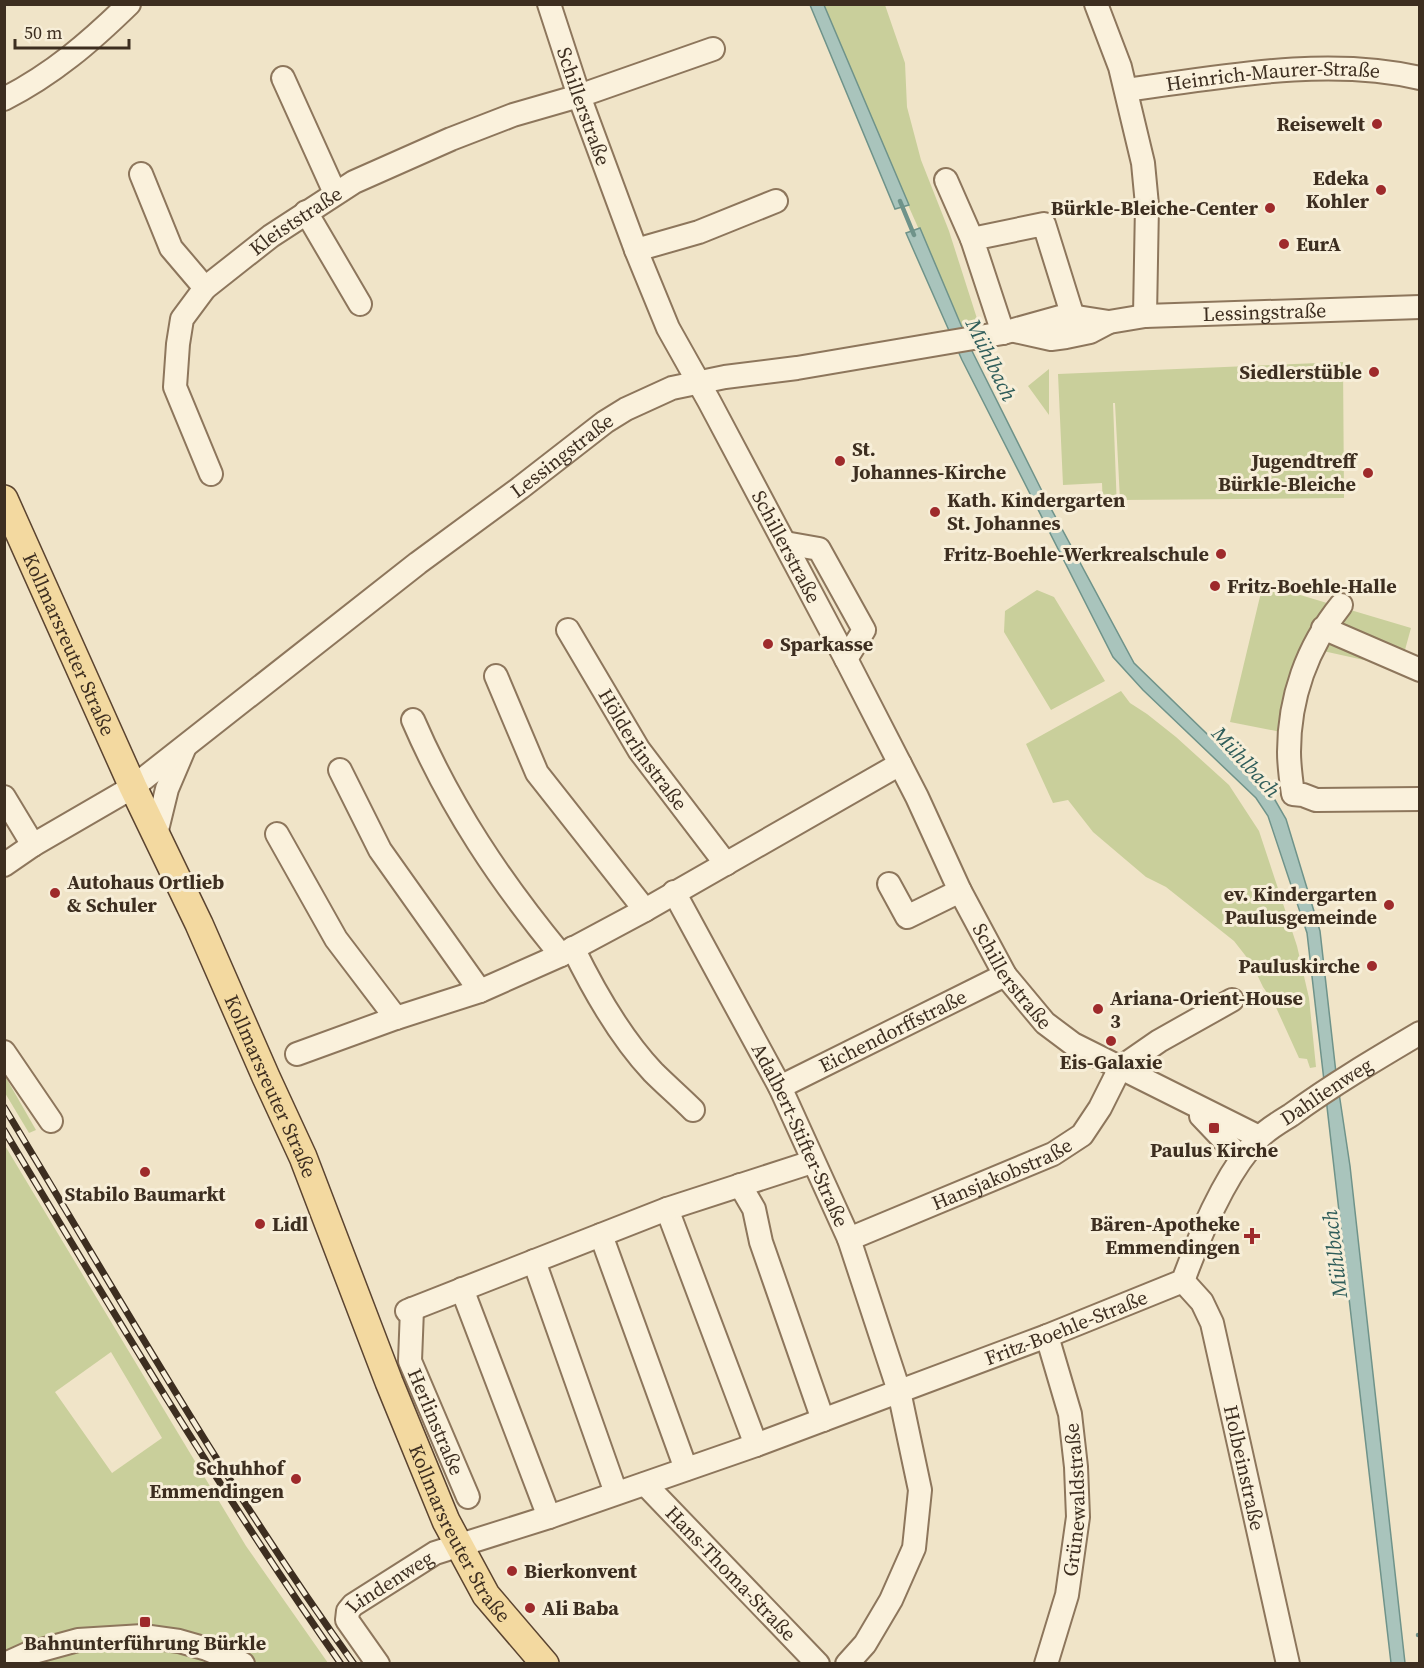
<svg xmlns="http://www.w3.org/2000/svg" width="1424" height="1668" viewBox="0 0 1424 1668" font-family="'Source Serif 4',serif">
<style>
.green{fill:#c9cf9b;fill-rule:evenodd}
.water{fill:#a9c4bc;stroke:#6f938a;stroke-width:1.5}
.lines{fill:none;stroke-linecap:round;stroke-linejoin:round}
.stream{stroke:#6f938a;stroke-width:4.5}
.minor-casing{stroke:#8d765c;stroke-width:26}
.major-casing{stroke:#5b4430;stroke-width:30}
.minor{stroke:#faf1dc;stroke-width:22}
.major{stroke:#f3d9a0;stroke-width:27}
.rail-casing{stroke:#3d2e20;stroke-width:7}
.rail{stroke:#f7eed8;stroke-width:4.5;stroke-dasharray:14;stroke-linecap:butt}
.poi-dot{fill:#9e2a2b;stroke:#f7eed8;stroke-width:2}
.labels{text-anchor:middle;stroke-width:6;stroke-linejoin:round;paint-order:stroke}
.street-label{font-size:20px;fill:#3d2e20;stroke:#f7eed8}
.poi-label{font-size:20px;font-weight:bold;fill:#3d2e20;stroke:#f7eed8;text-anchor:end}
.water-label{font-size:21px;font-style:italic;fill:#2f5d5a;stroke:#f7eed8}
</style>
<rect width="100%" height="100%" fill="#f0e4c8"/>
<!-- green -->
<path class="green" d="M824,5H885L905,63L907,107L921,160L949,231L981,331L966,335L896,178Z
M1343,362L1344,498L1120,500L1115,403H1113L1117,509H1103L1102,483L1063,485L1058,374Z
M1049,369V415L1028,386Z
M1263,584L1411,628L1400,668L1314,649L1286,733L1230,722Z
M1037,590L1054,597L1105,681L1051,710L1004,632L1005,611Z
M1121,691L1130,703L1147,714L1176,737L1229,785L1259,831L1297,946L1309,998L1316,1067L1310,1068L1307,1059L1299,1058L1274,1003L1263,987L1252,964L1234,941L1166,887L1146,877L1093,832L1068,800L1053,803L1026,744Z
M5,1076L36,1130L29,1133L5,1093Z
M4,1144L246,1546L328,1663H5ZM111,1352L162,1438L112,1473L55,1392Z"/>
<!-- water -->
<path class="water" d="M810,5H824L909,205L895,209Z
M920,228L972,351L1048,503L1134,663L1275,800L1286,819L1320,931L1336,1073L1350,1166L1405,1663H1391L1307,933L1268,816L1256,798L1143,690L1113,657L962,360L906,233Z"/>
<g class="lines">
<!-- stream -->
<path class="stream" d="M900,201L914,235
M1418,1635H1420"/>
<defs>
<g id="minor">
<path id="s1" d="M549,4L579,96L636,250L668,328L709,401L846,659L917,797L960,891L1005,975L1045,1023L1073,1044L1259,1137"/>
<path d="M1096,4L1120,67L1143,163L1147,205L1145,316"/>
<path d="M283,78L335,193"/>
<path id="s2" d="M1127,90C1221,77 1326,56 1420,78"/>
<path d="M4,99C53,74 90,42 129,4"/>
<path d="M141,174L171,248L205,288"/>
<path d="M946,180L972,239"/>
<path d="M306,212L360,304"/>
<path d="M636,250L699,232L776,201"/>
<path id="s3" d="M1015,331L1051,339L1066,337L1090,332L1109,322L1145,316L1420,307"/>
<path d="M1003,333L972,239L1044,224L1073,317"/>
<path id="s4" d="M211,474L175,387L178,344L182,319L205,288L271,236L354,182L451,139L513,115L579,96L713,49"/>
<path d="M785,543L819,549L864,630L846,659"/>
<path d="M1341,605C1307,647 1289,698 1289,752C1289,766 1291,780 1293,794L1303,795L1316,800L1420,799"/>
<path d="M1323,628L1420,670"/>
<path id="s5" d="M568,630L639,750L726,864"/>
<path d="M496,676L537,773L645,910"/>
<path d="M413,720C451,808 500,881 561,955"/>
<path d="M340,770L380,850L480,991"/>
<path d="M4,797L33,845"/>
<path d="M156,834L167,789L184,749"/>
<path d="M277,834L336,939L396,1018"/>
<path id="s6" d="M4,865L33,845L133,787L418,563L520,488L605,422L626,409L672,388L725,377L797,368L1003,333L1060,317H1077L1109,322"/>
<path d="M889,884L907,917L960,891"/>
<path id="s7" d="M674,892L780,1087L849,1239L899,1391L920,1490L914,1548L891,1600L865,1644L847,1664"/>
<path d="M573,948C594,991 620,1037 653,1072C666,1085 680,1097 693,1110"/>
<path d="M4,1052L51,1121"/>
<path d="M297,1054L396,1018L480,991L561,955L645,910L900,764"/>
<path id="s8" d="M780,1087L1005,975"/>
<path d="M1201,1116L1241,1158"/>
<path d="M740,1185L754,1209L761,1242L823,1420"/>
<path d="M667,1209L756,1445"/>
<path d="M601,1235L686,1469"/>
<path id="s9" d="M849,1239L1053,1154L1082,1135L1100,1108L1120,1068L1159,1041L1232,1000"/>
<path d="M534,1261L616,1493"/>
<path id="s10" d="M1183,1281L1202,1302L1212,1323L1288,1664"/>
<path d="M462,1289L549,1517"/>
<path id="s11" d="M412,1309L410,1361L468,1497"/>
<path d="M407,1311L667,1209L812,1162"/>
<path id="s12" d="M645,1484L818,1664"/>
<path d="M5,1664L27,1654L78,1640L143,1636L179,1641L207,1649L243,1664"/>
<path id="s13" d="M378,1664L347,1620L348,1611L353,1605L435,1553L549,1517L756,1445L1047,1336L1183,1281C1199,1237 1225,1173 1258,1139C1267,1129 1280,1122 1291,1115C1332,1085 1376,1059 1420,1033"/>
<path id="s14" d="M1046,1664L1067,1595L1078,1517L1076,1467L1070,1414L1047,1336"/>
</g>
<g id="major">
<path id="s15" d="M4,499L133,787L199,924L266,1077L303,1157L389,1382L446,1521L486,1595L545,1664"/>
</g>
</defs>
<!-- minor casing -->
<use href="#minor" class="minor-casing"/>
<!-- major casing -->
<use href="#major" class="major-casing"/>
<!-- minor -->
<use href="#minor" class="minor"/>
<!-- major -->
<use href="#major" class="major"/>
<defs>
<path id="rail" d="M4,1107C117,1294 226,1486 354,1664
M4,1130C112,1311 220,1491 341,1664"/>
</defs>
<!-- rail casing -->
<use href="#rail" class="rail-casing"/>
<!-- rail -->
<use href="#rail" class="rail"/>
</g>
<!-- markers -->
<g class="poi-dot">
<circle cx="1377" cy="124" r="6"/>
<circle cx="1381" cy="190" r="6"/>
<circle cx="1270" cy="208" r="6"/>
<circle cx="1284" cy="244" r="6"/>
<circle cx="1374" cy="372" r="6"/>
<circle cx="840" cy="461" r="6"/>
<circle cx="1368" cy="473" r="6"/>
<circle cx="935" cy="512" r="6"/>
<circle cx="1221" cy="554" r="6"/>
<circle cx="1215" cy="586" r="6"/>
<circle cx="768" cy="644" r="6"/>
<circle cx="55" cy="893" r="6"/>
<circle cx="1389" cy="905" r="6"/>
<circle cx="1372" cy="966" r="6"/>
<circle cx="1098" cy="1009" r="6"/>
<circle cx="1111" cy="1041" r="6"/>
<rect x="1208" y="1122" width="12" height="12" rx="3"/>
<circle cx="145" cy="1172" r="6"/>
<circle cx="260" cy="1224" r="6"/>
<path d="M1249 1227h6v6h6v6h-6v6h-6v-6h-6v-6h6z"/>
<circle cx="296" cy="1479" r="6"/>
<circle cx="512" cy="1571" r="6"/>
<circle cx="530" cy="1608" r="6"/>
<rect x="139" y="1616" width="12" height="12" rx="3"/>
</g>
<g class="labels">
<!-- street labels -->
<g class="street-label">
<text dy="7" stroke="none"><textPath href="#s2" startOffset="147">Heinrich-Maurer-Straße</textPath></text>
<text dy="7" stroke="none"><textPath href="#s1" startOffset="108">Schillerstraße</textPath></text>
<text dy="7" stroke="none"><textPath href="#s4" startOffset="314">Kleiststraße</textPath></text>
<text dy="7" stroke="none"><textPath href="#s3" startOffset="254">Lessingstraße</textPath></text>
<text dy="7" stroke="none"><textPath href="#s6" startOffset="693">Lessingstraße</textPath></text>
<text dy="7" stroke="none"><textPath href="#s1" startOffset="594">Schillerstraße</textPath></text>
<text dy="7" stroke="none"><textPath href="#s15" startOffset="159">Kollmarsreuter Straße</textPath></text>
<text dy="7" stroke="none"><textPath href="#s5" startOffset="141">Hölderlinstraße</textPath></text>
<text dy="7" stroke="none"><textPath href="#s1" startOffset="1080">Schillerstraße</textPath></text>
<text dy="7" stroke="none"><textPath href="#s8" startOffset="126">Eichendorffstraße</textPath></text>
<text dy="7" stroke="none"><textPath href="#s15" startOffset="645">Kollmarsreuter Straße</textPath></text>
<text dy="7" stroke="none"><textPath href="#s13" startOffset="1209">Dahlienweg</textPath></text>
<text dy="7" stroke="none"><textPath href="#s7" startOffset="274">Adalbert-Stifter-Straße</textPath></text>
<text dy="7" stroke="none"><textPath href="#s9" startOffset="166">Hansjakobstraße</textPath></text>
<text dy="7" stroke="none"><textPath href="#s13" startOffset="838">Fritz-Boehle-Straße</textPath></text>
<text dy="7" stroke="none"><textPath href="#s11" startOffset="118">Herlinstraße</textPath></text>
<text dy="7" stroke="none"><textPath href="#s10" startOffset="200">Holbeinstraße</textPath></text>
<text dy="7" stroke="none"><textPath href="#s14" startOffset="168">Grünewaldstraße</textPath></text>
<text dy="7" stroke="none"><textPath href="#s15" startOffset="1131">Kollmarsreuter Straße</textPath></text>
<text dy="7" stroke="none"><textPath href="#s12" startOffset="124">Hans-Thoma-Straße</textPath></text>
<text dy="7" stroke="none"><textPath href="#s13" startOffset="114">Lindenweg</textPath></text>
</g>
<!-- poi labels -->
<g class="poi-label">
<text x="1365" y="131">Reisewelt</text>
<text x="1369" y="185">Edeka<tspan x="1369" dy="23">Kohler</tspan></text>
<text x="1258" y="215">Bürkle-Bleiche-Center</text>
<text x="1296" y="251" text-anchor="start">EurA</text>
<text x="1362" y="379">Siedlerstüble</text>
<text x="852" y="456" text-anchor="start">St.<tspan x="852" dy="23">Johannes-Kirche</tspan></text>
<text x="1356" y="468">Jugendtreff<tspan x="1356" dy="23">Bürkle-Bleiche</tspan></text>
<text x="947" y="507" text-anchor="start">Kath. Kindergarten<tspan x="947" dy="23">St. Johannes</tspan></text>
<text x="1209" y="561">Fritz-Boehle-Werkrealschule</text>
<text x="1227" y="593" text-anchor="start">Fritz-Boehle-Halle</text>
<text x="780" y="651" text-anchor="start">Sparkasse</text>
<text x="67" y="889" text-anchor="start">Autohaus Ortlieb<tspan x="67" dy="23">&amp; Schuler</tspan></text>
<text x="1377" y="901">ev. Kindergarten<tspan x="1377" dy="23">Paulusgemeinde</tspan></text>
<text x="1360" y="973">Pauluskirche</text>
<text x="1110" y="1005" text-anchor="start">Ariana-Orient-House<tspan x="1110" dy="23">3</tspan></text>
<text x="1111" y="1069" text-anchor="middle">Eis-Galaxie</text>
<text x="1214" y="1157" text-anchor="middle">Paulus Kirche</text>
<text x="145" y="1201" text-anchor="middle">Stabilo Baumarkt</text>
<text x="272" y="1231" text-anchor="start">Lidl</text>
<text x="1240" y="1231">Bären-Apotheke<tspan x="1240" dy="23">Emmendingen</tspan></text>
<text x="284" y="1475">Schuhhof<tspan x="284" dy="23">Emmendingen</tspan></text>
<text x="524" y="1578" text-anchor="start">Bierkonvent</text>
<text x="542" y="1615" text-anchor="start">Ali Baba</text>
<text x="145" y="1650" text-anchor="middle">Bahnunterführung Bürkle</text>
</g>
<!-- water labels -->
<g class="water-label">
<text transform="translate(991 360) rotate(64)" y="7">Mühlbach</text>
<text transform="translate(1246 762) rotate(47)" y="7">Mühlbach</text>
<text transform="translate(1335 1254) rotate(-97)" y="7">Mühlbach</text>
</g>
</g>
<!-- border -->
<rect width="1424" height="1668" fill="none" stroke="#3d2e20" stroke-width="12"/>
<!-- scale -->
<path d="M15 39v9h114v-9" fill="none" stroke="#3d2e20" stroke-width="3"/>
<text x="24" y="39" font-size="18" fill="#3d2e20" stroke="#f7eed8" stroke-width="4.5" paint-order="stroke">50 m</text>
</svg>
